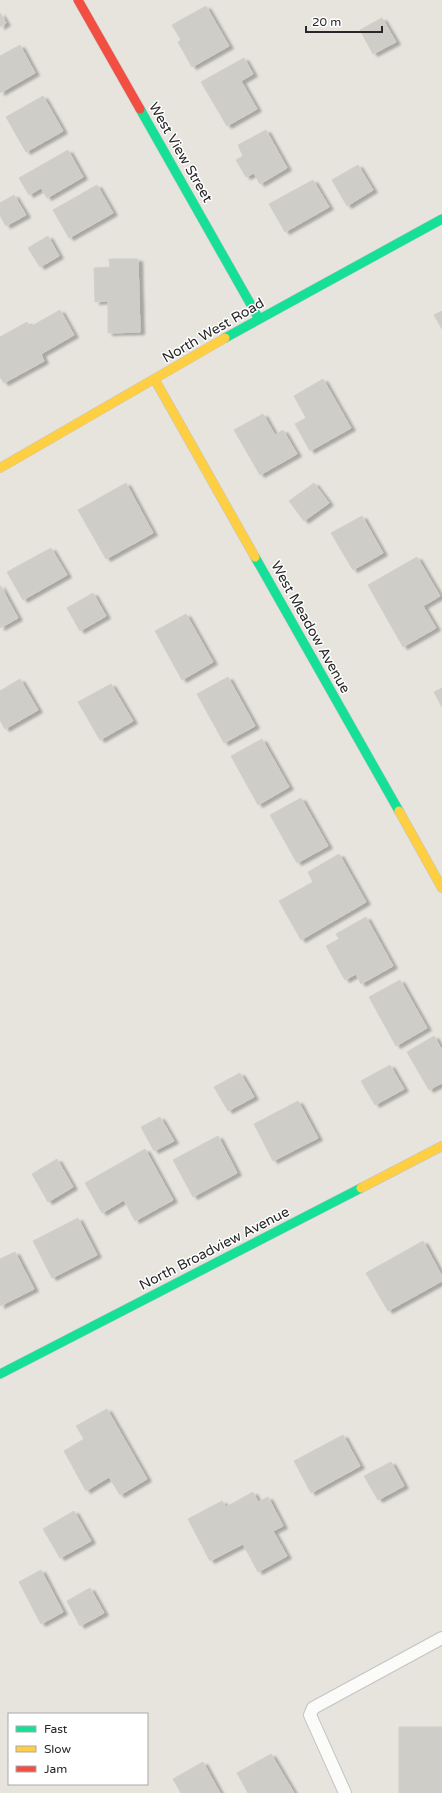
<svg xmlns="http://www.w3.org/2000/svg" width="442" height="1793" viewBox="0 0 442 1793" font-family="'Varela Round',sans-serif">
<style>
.building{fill:#cfcdc8;stroke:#d1cfc9;filter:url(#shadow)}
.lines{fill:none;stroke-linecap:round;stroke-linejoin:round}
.lane-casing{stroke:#c3c3c3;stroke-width:14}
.fast-casing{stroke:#c3c3c3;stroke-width:10}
.slow-casing{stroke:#c3c3c3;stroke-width:10}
.jam-casing{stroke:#c3c3c3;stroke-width:10}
.lane{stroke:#fbfbfa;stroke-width:12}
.fast{stroke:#16e098;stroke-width:9}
.slow{stroke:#ffcf43;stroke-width:9}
.jam{stroke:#f24e42;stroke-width:9}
.labels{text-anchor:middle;stroke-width:3;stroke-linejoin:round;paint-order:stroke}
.street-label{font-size:14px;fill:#282828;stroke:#fff}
</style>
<defs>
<filter id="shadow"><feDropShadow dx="4.5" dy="2.5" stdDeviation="1" flood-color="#0004"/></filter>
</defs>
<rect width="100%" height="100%" fill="#e6e4dd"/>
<!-- building -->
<path class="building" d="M206,6L229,46L192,67L178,42L181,40L172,25Z
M0,13L6,23L0,27Z
M382,18L396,42L373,54L360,30Z
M20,45L35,73L0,93V56Z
M244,58L253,74L241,81L257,109L227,126L201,82Z
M43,96L63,131L26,152L6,117Z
M266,130L287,168L260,184L254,173L246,177L236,160L243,156L238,145Z
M68,150L83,177L47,198L41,188L29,195L19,178Z
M358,165L373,190L347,206L332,180Z
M313,180L329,207L285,232L269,204Z
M97,185L113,213L69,238L53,210Z
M14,195L26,215L6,226L0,215V203Z
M48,236L59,256L40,267L28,248Z
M109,259H138L140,332L108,333V301L95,302L94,268L110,267Z
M60,310L74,335L41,354L44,361L4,383L0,377V337L27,322L30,327Z
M442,311V329L434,315Z
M323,379L351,428L310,451L295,424L306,418L294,396Z
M263,414L275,435L283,430L297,454L260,475L234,430Z
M126,483L153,533L106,559L78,510Z
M314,483L329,503L304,521L289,501Z
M362,516L383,553L353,570L331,533Z
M51,548L67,575L23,600L7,572Z
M417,557L440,596L423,606L436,628L403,647L368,585Z
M0,585L18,618L0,628Z
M93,593L106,616L80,631L67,608Z
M186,614L213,662L182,680L155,631Z
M228,677L255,726L224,743L197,694Z
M20,679L38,710L5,729L0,720V691Z
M111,684L133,721L100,740L78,702Z
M442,688V707L434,692Z
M262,739L289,787L258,805L231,756Z
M301,798L328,846L297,863L270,815Z
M339,854L366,902L301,940L279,901L313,882L308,872Z
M366,917L393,966L361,984L356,974L345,980L326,946L339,939L336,934Z
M400,980L427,1028L396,1046L369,997Z
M434,1036L442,1050V1083L429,1090L407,1052Z
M390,1065L404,1089L375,1105L361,1081Z
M240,1073L254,1097L228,1111L214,1087Z
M298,1101L318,1138L273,1161L254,1124Z
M160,1117L174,1141L154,1151L141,1127Z
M218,1136L237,1173L193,1197L173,1160Z
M145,1149L173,1200L135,1221L124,1200L102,1213L85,1183Z
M57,1159L73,1187L48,1202L32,1174Z
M78,1218L97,1255L52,1278L33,1241Z
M423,1241L442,1276V1281L388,1311L366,1273Z
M15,1252L34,1289L0,1306V1259Z
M107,1409L147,1479L120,1495L109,1477L86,1491L64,1451L84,1439L76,1426Z
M343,1435L360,1466L311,1493L294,1461Z
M391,1462L404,1486L378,1500L364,1476Z
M253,1492L258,1502L268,1497L283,1526L273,1531L287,1556L258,1572L243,1544L210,1561L188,1519L222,1501L226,1507Z
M74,1511L91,1541L60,1558L43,1529Z
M41,1570L63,1612L41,1624L19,1582Z
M90,1588L104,1613L80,1626L67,1601Z
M399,1727H442V1793H399Z
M271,1754L294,1793H248L237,1773Z
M203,1762L220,1793H181L173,1779Z"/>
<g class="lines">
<defs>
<path id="lane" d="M345,1793L310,1715L313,1708L442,1638"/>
<path id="fast" d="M140,109L259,319
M225,338L442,219
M255,557L399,811
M0,1374L361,1188"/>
<path id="slow" d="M155,380L255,557
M0,468L225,338
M399,811L442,888
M361,1188L442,1146"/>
<path id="jam" d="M78,0L140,109"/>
</defs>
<!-- lane casing -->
<use href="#lane" class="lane-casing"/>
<!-- fast casing -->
<use href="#fast" class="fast-casing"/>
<!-- slow casing -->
<use href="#slow" class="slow-casing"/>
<!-- jam casing -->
<use href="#jam" class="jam-casing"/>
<!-- lane -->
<use href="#lane" class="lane"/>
<!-- fast -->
<use href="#fast" class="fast"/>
<!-- slow -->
<use href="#slow" class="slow"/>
<!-- jam -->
<use href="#jam" class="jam"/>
</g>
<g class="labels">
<!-- street labels -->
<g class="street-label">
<text transform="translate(181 152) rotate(60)" y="5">West View Street</text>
<text transform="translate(213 330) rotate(-30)" y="5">North West Road</text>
<text transform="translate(311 627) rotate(61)" y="5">West Meadow Avenue</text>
<text transform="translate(214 1248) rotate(-27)" y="5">North Broadview Avenue</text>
</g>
</g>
<!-- legend -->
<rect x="8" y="1713" width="140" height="72" fill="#ffffff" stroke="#a9a9a9"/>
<rect x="16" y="1726" width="20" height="6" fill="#16e098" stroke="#a9a9a9"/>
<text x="44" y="1733" font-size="12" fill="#282828">Fast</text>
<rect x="16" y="1746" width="20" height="6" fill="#ffcf43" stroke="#a9a9a9"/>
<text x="44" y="1753" font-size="12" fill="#282828">Slow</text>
<rect x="16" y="1766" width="20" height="6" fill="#f24e42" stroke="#a9a9a9"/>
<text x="44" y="1773" font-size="12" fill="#282828">Jam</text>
<!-- scale -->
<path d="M306 26v6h76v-6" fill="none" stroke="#282828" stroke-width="2"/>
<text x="312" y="26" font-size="12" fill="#282828" stroke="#ffffff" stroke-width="3" paint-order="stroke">20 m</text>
</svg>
